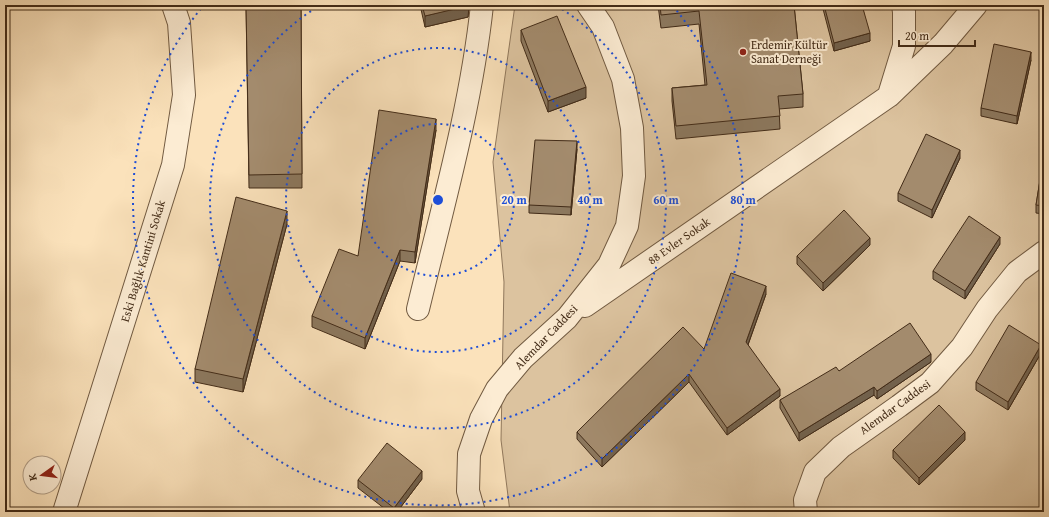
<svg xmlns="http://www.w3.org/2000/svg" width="1049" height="517" viewBox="0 0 1049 517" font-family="'Gentium Book Plus',serif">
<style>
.green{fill:#dcc39f;stroke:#90785c}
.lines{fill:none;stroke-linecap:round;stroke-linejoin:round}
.minor-casing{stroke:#715a41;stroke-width:24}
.minor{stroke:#fcecd3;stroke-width:22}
.wall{fill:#8c785e;stroke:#432c18}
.shaded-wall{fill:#72614c;stroke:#432c18}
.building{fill:#a38b6d;stroke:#432c18}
.ring{fill:none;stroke:#1d4ed8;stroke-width:2;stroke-dasharray:2 4}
.poi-dot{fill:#8f2418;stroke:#fcecd3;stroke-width:1.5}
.labels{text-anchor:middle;stroke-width:4;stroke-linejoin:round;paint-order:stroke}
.poi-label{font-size:12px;fill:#432c18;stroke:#fcecd3;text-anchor:start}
.street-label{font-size:12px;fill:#432c18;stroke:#fcecd3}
.centre{fill:#1d4ed8;stroke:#fcecd3;stroke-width:2}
.ring-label{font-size:12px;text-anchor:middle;font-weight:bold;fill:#1d4ed8;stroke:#fcecd3;stroke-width:4;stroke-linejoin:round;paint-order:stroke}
</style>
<rect width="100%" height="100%" fill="#fbe2bb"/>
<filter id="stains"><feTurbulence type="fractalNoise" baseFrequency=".005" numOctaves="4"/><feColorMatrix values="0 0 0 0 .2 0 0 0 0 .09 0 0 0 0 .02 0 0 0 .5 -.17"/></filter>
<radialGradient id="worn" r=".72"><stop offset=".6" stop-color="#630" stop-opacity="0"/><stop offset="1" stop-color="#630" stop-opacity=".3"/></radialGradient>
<!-- green -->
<path class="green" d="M515,5H1044V512H510L501,440L504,282L493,162Z"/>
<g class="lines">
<defs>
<path id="minor" d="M889,95L904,46V12L903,5
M585,306L889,96L943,44L976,5
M418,309C442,209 471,108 482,5
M64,512L173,165L184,95L179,23L173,5
M474,512L468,491L469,454L481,419L497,389L523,358L567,318L609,265L627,226L634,176L632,128L623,79L603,27L588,5
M806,512L805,500L815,472L841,447L899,406L930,383L962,347L987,309L1017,272L1044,252"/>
</defs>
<!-- minor casing -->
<use href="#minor" class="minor-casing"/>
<!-- minor -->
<use href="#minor" class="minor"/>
</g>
<!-- wall -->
<path class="wall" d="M246,5H301L302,188H249Z
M420,5H469L468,17L425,27Z
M658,5H794L803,94V107L779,109L780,129L676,139L672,101V88L705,85L699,24L661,28Z
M822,5H862L870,41L834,51Z
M521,30L586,98L548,112L521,41Z
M1031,60L1017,124L981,116V108Z
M436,130L415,263L400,261L365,349L312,327V316L358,256Z
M577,149L571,215L529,213V205Z
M1044,155V214L1036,213V205Z
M960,158L932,218L898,201V193Z
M287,224L243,392L195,382V369Z
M1000,244L965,299L933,279V271Z
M870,245L823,291L797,264V256Z
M766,294L748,345L780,396L727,435L689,382L602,467L577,439V432L704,349Z
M1041,353L1008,410L976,390V382Z
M931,362L877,399L874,395L799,441L780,408V400L839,371Z
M965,440L919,485L893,458V450Z
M422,479L397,512H389L358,488V480Z"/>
<!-- shaded-wall -->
<path class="shaded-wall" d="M468,5H469V7L468,17L425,27V16Z
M870,33V41L834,51V43Z
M1031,52V60L1017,124V116Z
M586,87V98L548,112V101Z
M436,119V130L415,263V252Z
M577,141V149L571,215V207Z
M960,150V158L932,218V210Z
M287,211V224L243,392V379Z
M1000,237V244L965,299V291Z
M870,238V245L823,291V283Z
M400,250V261L365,349V338Z
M766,286V294L746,350V342Z
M1041,345V353L1008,410V402Z
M931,354V362L877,399V391Z
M689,374V382L602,467V459Z
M874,387V395L799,441V433Z
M780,389V396L727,435V428Z
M965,432V440L919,485V478Z
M422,471V479L397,512H394V508Z"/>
<!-- building -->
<path class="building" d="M246,5H301L302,174L249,175Z
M422,5H468V6L425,16Z
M660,5H794L803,94L778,96L780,116L676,126L672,88L707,85L699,11L661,15Z
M824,5H862L870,33L834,43Z
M557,16L586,87L548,101L521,30Z
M994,44L1031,52L1017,116L981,108Z
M379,110L436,119L415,252L400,250L365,338L312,316L339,249L358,256Z
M926,134L960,150L932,210L898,193Z
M535,140L577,141L571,207L529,205Z
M1044,155V206L1036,205Z
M236,197L287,211L243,379L195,369Z
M844,210L870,238L823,283L797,256Z
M969,216L1000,237L965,291L933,271Z
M731,273L766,286L746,342L780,389L727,428L689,374L602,459L577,432L683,327L704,349Z
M910,323L931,354L877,391L874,387L799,433L780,400L836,367L839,371Z
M1009,325L1041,345L1008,402L976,382Z
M939,405L965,432L919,478L893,450Z
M387,443L422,471L394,508L358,480Z"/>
<!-- distance rings -->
<g class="ring">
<circle cx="438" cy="200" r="76"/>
<circle cx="438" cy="200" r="152"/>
<path d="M557 6A228 228 0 1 1 319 6"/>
<path d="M673 6A305 305 0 1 1 203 6"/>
</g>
<!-- markers -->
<circle class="poi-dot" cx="743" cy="52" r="4"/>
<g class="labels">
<!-- poi labels -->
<g class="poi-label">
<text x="751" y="49">Erdemir Kültür<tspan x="751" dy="14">Sanat Derneği</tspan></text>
</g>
<!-- street labels -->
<g class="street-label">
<text transform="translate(679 241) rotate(-35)" y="4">88 Evler Sokak</text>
<text transform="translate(143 261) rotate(-73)" y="4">Eski Bağlık Kantini Sokak</text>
<text transform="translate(546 337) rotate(-46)" y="4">Alemdar Caddesi</text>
<text transform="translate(895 407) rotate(-36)" y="4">Alemdar Caddesi</text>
</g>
</g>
<circle cx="438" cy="200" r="6" class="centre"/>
<g class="ring-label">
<text x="514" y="204">20 m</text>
<text x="590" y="204">40 m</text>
<text x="666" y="204">60 m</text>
<text x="743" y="204">80 m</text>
</g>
<!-- margin -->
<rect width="1049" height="517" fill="none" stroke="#fbe2bb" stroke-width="20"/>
<rect x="6" y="6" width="1037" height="505" fill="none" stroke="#432c18" stroke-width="2"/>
<rect x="10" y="10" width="1029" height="497" fill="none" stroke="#432c18"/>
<!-- north arrow -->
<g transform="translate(42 475) rotate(256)"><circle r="19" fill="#fcecd3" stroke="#b29f88"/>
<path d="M0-3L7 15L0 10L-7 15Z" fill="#8f2418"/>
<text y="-6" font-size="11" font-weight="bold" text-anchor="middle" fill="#432c18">K</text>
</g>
<!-- scale -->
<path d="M899 40v6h76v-6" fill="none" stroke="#432c18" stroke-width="2"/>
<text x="905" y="40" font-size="12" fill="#432c18" stroke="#fcecd3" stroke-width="3" paint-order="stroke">20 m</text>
<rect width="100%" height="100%" filter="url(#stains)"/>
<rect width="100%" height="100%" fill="url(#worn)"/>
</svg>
